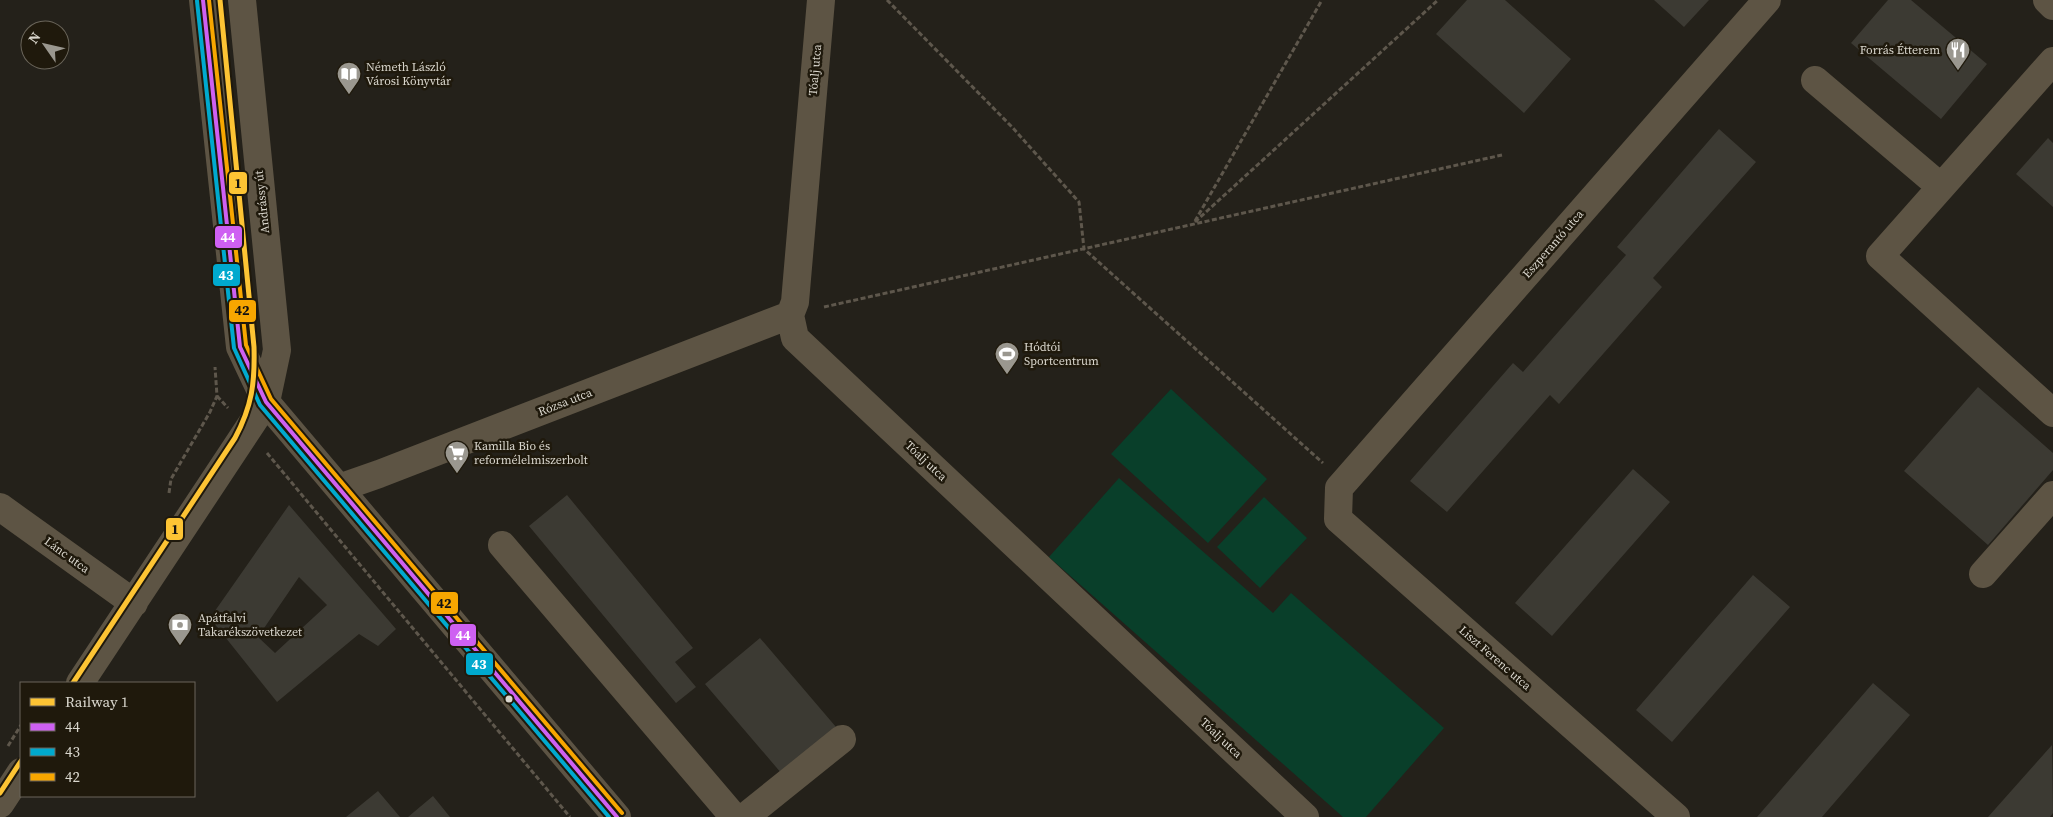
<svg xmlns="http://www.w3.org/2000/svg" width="2053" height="817" viewBox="0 0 2053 817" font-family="'Source Serif 4',serif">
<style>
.green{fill:#093f2a}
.building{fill:#3c3a33;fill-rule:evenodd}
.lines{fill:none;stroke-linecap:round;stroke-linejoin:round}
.path{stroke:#5e574c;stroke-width:3;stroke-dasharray:5 2.5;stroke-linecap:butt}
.minor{stroke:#5d5444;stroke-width:28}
.bus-1-casing{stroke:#1f190c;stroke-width:8}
.bus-2-casing{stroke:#1f190c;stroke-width:8}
.bus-3-casing{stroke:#1f190c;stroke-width:8}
.bus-1{stroke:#ce60f2;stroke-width:4}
.bus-2{stroke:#00a9ce;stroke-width:4}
.bus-3{stroke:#f7a600;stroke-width:4}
.rail-1-casing{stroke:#1f190c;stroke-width:9}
.rail-1{stroke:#fdc434;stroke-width:5}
.bus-dot{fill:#dad7ce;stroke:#1f190c;stroke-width:2}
.labels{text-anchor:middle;stroke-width:5;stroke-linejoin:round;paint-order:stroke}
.poi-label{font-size:12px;fill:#dad7ce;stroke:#1f190c;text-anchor:start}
.street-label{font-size:12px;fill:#dad7ce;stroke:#1f190c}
.line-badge{stroke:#1f190c;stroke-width:2}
.badge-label{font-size:14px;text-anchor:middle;font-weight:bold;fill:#fff}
.pale-badge-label{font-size:14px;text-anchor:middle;font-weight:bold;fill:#111}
</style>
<rect width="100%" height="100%" fill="#24211a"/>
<!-- green -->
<path class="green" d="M1171,389L1267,479L1208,543L1111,454Z
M1119,478L1273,613L1291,593L1444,728L1366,817H1343L1049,557Z
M1264,497L1307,538L1260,588L1217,547Z"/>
<!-- building -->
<path class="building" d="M1467,0H1505L1571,59L1524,113L1436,34Z
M1654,0H1709L1684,27Z
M1888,0H1911L1987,64L1941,119L1851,43Z
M1719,129L1756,162L1653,278L1662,287L1559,404L1550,395L1447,512L1410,481L1513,363L1523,372L1626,255L1617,247Z
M2048,138L2053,143V207L2016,174Z
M1978,387L2053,453V470L1988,545L1904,471Z
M1633,469L1670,502L1552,636L1515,603Z
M567,495L693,648L675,662L696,687L676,703L529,526Z
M289,505L396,629L378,646L359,634L277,702L210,618ZM299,577L327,605L275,653L258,637Z
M1753,575L1790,607L1672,742L1636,710Z
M760,638L836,727L782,774L705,684Z
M1873,683L1910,715L1822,817H1757Z
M2052,745L2053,813L2050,817H1988Z
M378,791L400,817H346Z
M433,796L450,817H408Z"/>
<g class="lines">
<!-- path -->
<path class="path" d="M887,0L1012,127L1079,202L1084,249L1323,463
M1195,221L1322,0
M1195,222L1438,0
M824,307L1502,155
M217,396L228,408
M267,453L570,817
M169,493L171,479L210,412L217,396L215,367
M8,746L21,725"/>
<!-- minor -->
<path class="minor" d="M203,0L240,347L266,402L617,817
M821,0L795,302L790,315L795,338L1305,817
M2047,0L2053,6
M2053,61L1880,256L2053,413
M1815,80L1941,187
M339,488L379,474L790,315
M0,507L134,603
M502,545L734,817
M1983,574L2053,495
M80,683L266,402L277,350L242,0
M0,804L21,772
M745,817L842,739
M1676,817L1338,519L1339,488L1767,0"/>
<defs>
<path id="bus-1" d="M203,0L240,347L266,402L617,817"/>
<path id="bus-2" d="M197,1L234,348L260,405L609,817"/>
<path id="bus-3" d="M209,0L246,345L271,399L622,813"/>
</defs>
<!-- bus-1 casing -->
<use href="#bus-1" class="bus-1-casing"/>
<!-- bus-2 casing -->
<use href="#bus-2" class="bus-2-casing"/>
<!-- bus-3 casing -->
<use href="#bus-3" class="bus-3-casing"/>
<!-- bus-1 -->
<use href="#bus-1" class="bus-1"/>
<!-- bus-2 -->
<use href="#bus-2" class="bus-2"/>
<!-- bus-3 -->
<use href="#bus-3" class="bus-3"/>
<defs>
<path id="rail-1" d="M73,683L235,438C252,406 255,383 254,347L220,0
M0,793L21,761"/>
</defs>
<!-- rail-1 casing -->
<use href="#rail-1" class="rail-1-casing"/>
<!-- rail-1 -->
<use href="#rail-1" class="rail-1"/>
</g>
<!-- icons -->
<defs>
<symbol id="restaurant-pin" viewBox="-11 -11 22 30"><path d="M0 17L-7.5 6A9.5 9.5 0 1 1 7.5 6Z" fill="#9a978f" stroke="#1f190c"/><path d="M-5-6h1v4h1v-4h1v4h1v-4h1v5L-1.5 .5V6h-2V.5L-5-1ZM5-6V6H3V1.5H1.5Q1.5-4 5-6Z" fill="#fff"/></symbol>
<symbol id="library-pin" viewBox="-11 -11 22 30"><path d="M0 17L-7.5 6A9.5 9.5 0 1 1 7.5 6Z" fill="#9a978f" stroke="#1f190c"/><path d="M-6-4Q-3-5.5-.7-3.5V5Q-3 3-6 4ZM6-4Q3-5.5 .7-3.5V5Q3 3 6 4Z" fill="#fff"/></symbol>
<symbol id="stadium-pin" viewBox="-11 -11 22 30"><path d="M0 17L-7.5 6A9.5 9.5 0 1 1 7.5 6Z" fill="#9a978f" stroke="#1f190c"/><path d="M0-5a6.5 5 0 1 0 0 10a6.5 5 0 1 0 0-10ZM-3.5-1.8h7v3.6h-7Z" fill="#fff"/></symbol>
<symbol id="supermarket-pin" viewBox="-11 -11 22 30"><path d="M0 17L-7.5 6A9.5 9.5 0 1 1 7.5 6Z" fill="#9a978f" stroke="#1f190c"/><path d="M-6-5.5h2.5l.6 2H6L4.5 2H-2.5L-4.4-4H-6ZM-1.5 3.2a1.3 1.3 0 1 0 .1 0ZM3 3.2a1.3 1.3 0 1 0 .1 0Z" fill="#fff"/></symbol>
<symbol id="bank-pin" viewBox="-11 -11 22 30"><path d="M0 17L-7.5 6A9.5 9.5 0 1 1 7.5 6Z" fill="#9a978f" stroke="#1f190c"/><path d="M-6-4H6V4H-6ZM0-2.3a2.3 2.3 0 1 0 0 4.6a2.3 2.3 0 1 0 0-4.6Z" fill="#fff"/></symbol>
</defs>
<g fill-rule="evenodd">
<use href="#restaurant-pin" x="1944" y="36" width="28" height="38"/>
<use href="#library-pin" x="335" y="60" width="28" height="38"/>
<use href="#stadium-pin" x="993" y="340" width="28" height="38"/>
<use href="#supermarket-pin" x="443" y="439" width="28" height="38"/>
<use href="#bank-pin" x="166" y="611" width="28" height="38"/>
</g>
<!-- markers -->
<circle class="bus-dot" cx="509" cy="699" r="4.5"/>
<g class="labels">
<!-- poi labels -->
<g class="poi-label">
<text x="1940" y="54" text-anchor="end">Forrás Étterem</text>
<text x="366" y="71">Németh László<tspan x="366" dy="14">Városi Könyvtár</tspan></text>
<text x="1024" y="351">Hódtói<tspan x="1024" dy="14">Sportcentrum</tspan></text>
<text x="474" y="450">Kamilla Bio és<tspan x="474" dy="14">reformélelmiszerbolt</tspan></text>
<text x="198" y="622">Apátfalvi<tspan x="198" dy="14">Takarékszövetkezet</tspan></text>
</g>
<!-- street labels -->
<g class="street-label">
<text transform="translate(815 70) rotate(-85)" y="4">Tóalj utca</text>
<text transform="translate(262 202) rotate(-96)" y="4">Andrássy út</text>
<text transform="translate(1553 244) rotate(-49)" y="4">Eszperantó utca</text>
<text transform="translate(565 402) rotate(-21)" y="4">Rózsa utca</text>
<text transform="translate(926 461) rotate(43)" y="4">Tóalj utca</text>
<text transform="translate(67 555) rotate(36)" y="4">Lánc utca</text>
<text transform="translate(1495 658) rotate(41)" y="4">Liszt Ferenc utca</text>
<text transform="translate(1221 738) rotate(43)" y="4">Tóalj utca</text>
</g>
</g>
<g class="line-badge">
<rect x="228" y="171" width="20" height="24" rx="5" fill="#fdc434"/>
<rect x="214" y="225" width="29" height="24" rx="5" fill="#ce60f2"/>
<rect x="212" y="263" width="29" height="24" rx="5" fill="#00a9ce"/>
<rect x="228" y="299" width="29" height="24" rx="5" fill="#f7a600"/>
<rect x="165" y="517" width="19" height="24" rx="5" fill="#fdc434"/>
<rect x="430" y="591" width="29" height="24" rx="5" fill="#f7a600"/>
<rect x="449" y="623" width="28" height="24" rx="5" fill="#ce60f2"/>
<rect x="465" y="652" width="29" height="24" rx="5" fill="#00a9ce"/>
</g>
<g class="badge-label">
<text x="228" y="242">44</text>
<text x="226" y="280">43</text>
<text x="463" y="640">44</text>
<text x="479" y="669">43</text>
</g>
<g class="pale-badge-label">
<text x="238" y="188">1</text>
<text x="242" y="315">42</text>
<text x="175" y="534">1</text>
<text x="444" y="608">42</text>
</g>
<!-- legend -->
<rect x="20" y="682" width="175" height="115" fill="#1f190c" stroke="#6a655a"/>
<rect x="30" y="698" width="25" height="8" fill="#fdc434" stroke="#6a655a"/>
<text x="65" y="707" font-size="15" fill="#dad7ce">Railway 1</text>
<rect x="30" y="723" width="25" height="8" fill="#ce60f2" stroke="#6a655a"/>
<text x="65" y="732" font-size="15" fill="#dad7ce">44</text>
<rect x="30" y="748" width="25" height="8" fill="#00a9ce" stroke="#6a655a"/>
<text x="65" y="757" font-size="15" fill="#dad7ce">43</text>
<rect x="30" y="773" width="25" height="8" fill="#f7a600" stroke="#6a655a"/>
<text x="65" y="782" font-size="15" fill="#dad7ce">42</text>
<!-- north arrow -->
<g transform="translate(45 45) rotate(304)"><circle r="24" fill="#1f190c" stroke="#6a655a"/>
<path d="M0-4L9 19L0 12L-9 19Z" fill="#9a978f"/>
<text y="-8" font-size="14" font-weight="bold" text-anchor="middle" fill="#dad7ce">N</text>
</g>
</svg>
